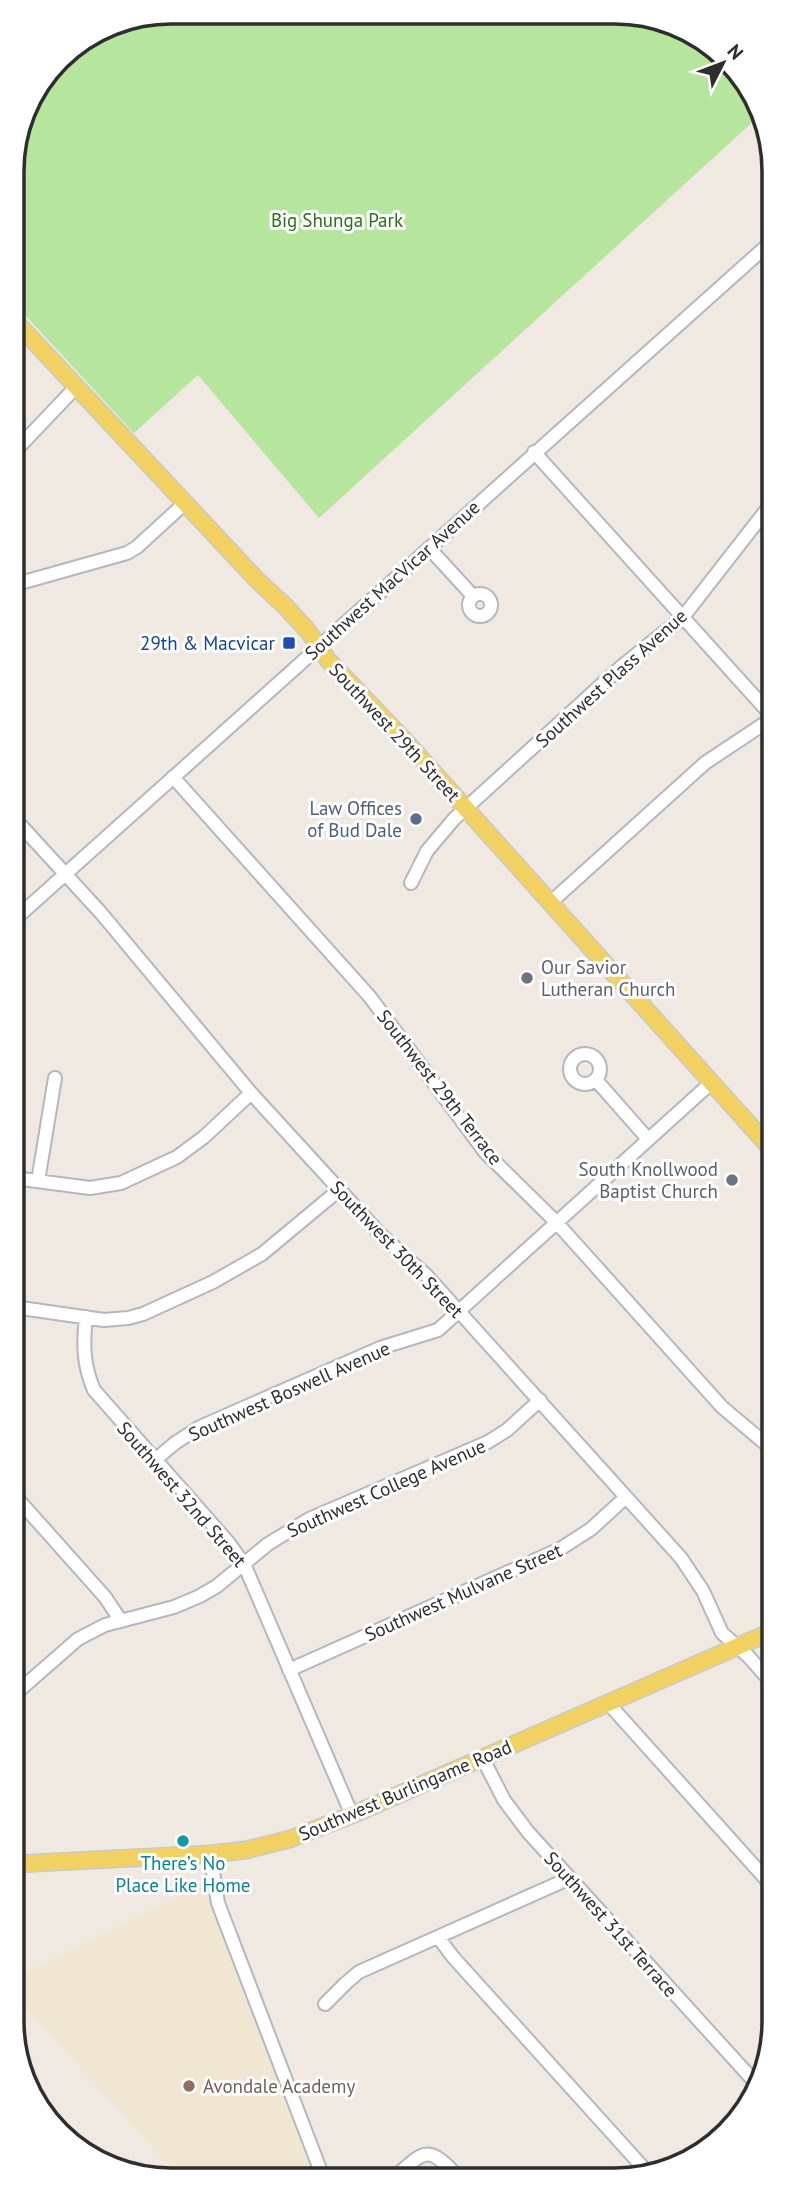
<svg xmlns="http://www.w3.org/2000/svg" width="786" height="2192" viewBox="0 0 786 2192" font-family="'PT Sans',sans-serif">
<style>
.education{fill:#f0e6d1}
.green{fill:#b6e59e}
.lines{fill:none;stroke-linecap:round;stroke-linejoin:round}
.minor-casing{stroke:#b4b7c1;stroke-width:16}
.major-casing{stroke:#c9c9c9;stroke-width:19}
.minor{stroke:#fff;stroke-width:12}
.major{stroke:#f2d163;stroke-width:16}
.transit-dot{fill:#1a4fb4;stroke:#fff;stroke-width:2.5}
.service-dot{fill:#5c6f8a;stroke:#fff;stroke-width:2.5}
.worship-dot{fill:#6b7280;stroke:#fff;stroke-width:2.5}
.culture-dot{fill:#0f9aa8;stroke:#fff;stroke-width:2.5}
.education-dot{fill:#8d6e63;stroke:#fff;stroke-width:2.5}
.labels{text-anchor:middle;stroke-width:6;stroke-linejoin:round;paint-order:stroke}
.park-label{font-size:19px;fill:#2c6e1b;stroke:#fff}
.street-label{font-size:19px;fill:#2e2e2e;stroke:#fff}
.transit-label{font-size:19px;fill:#164399;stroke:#fff;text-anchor:end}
.service-label{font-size:19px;fill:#4e5e75;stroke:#fff;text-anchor:end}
.worship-label{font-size:19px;fill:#5b616d;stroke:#fff;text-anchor:start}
.culture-label{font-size:19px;fill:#0d838f;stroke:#fff}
.education-label{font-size:19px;fill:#785e54;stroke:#fff;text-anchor:start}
.rim{fill:none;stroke:#2e2e2e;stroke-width:3.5}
</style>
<rect width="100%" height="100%" fill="#efe9e1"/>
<!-- education -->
<path class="education" d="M207,1882L208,1898L316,2177H179L15,1995V1978Z"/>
<!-- green -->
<path class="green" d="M172,12L646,15L727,59L758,117L319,518L198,375L134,433L13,302V161L29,101L66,52L111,24Z"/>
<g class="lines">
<defs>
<path id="minor" d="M18,448L76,387
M534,452L771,715
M429,548L473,596
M13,585L127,553L137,547L185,503
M469 605a11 11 0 1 1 22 0a11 11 0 1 1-22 0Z
M173,777L370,997L485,1152L557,1223L722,1407L773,1450
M14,818L101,913L251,1093L379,1233L427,1276L681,1558L703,1591L722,1633L748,1656L773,1684
M411,883L427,851L454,819L621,667L683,617L771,504
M772,888L769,894L772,903
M550,903L705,763L771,719
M14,920L771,242
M570 1069a15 15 0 1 1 30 0a15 15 0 1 1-30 0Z
M596,1080L648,1139
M14,1178L90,1188L121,1183L177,1157L204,1137L251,1093
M38,1181L55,1078
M14,1307L104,1320L128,1318L143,1314L213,1282L262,1254L339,1190
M86,1317C83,1344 83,1365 94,1390L228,1542L244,1564L352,1815
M155,1460L175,1443L200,1427L380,1348L438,1330L712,1082
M15,1496L105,1597L121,1621
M289,1670L560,1549L591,1529L626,1497
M15,1694L78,1639L105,1625L174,1607L200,1596L217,1586L268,1544L309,1519L488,1442L507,1430L540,1400
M608,1703L773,1887
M482,1757L504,1800L528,1832L753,2080
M210,1854L218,1903L323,2177
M438,1937L453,1957L649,2174
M325,2004L346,1983L359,1972L570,1878
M395,2177C425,2150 428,2144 458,2177"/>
<path id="major" d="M13,319L258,581L284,605L308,631L328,660L408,744L772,1150
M15,1864L210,1854L246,1850L290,1839L352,1815L773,1631"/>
</defs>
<!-- minor casing -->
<use href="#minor" class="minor-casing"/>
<!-- major casing -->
<use href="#major" class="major-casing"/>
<!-- minor -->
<use href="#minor" class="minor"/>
<!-- major -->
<use href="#major" class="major"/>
</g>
<!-- markers -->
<rect class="transit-dot" x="282" y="636" width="14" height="14" rx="3.5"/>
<circle class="service-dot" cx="416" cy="819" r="7"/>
<g class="worship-dot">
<circle cx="527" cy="978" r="7"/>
<circle cx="732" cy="1180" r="7"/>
</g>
<circle class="culture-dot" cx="183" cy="1841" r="7"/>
<circle class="education-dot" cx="189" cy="2086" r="7"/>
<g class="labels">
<!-- park labels -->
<g class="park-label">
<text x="337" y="227">Big Shunga Park</text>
</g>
<!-- street labels -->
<g class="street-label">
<text transform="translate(392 580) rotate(-42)" y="7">Southwest MacVicar Avenue</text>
<text transform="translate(611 678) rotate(-42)" y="7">Southwest Plass Avenue</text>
<text transform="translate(395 732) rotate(47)" y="7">Southwest 29th Street</text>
<text transform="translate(440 1087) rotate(52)" y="7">Southwest 29th Terrace</text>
<text transform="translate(397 1249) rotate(46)" y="7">Southwest 30th Street</text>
<text transform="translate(289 1391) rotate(-24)" y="7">Southwest Boswell Avenue</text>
<text transform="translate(386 1488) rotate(-24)" y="7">Southwest College Avenue</text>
<text transform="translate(182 1494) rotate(49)" y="7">Southwest 32nd Street</text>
<text transform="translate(463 1592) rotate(-24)" y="7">Southwest Mulvane Street</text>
<text transform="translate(405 1790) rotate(-23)" y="7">Southwest Burlingame Road</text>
<text transform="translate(611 1924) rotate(48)" y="7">Southwest 31st Terrace</text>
</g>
<!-- transit labels -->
<g class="transit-label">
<text x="275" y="650">29th &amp; Macvicar</text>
</g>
<!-- service labels -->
<g class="service-label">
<text x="402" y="815">Law Offices<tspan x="402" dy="22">of Bud Dale</tspan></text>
</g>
<!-- worship labels -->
<g class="worship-label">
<text x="541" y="974">Our Savior<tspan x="541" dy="22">Lutheran Church</tspan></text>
<text x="718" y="1176" text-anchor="end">South Knollwood<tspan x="718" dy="22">Baptist Church</tspan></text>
</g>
<!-- culture labels -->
<g class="culture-label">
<text x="183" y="1870">There’s No<tspan x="183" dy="22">Place Like Home</tspan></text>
</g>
<!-- education labels -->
<g class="education-label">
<text x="203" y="2093">Avondale Academy</text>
</g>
</g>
<!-- crop -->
<path d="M0 0H786V2192H0ZM171 24H615A147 147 0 0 1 762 171V2021A147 147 0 0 1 615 2168H171A147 147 0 0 1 24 2021V171A147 147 0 0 1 171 24Z" fill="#fff" fill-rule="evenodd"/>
<path class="rim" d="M171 24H615A147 147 0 0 1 762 171V2021A147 147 0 0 1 615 2168H171A147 147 0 0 1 24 2021V171A147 147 0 0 1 171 24Z"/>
<!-- north arrow -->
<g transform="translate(723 63) rotate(48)" stroke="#ffffff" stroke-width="5" paint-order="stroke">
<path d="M0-5L12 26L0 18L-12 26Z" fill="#2e2e2e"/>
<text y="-10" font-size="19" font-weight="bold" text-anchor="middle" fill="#2e2e2e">N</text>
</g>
</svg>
